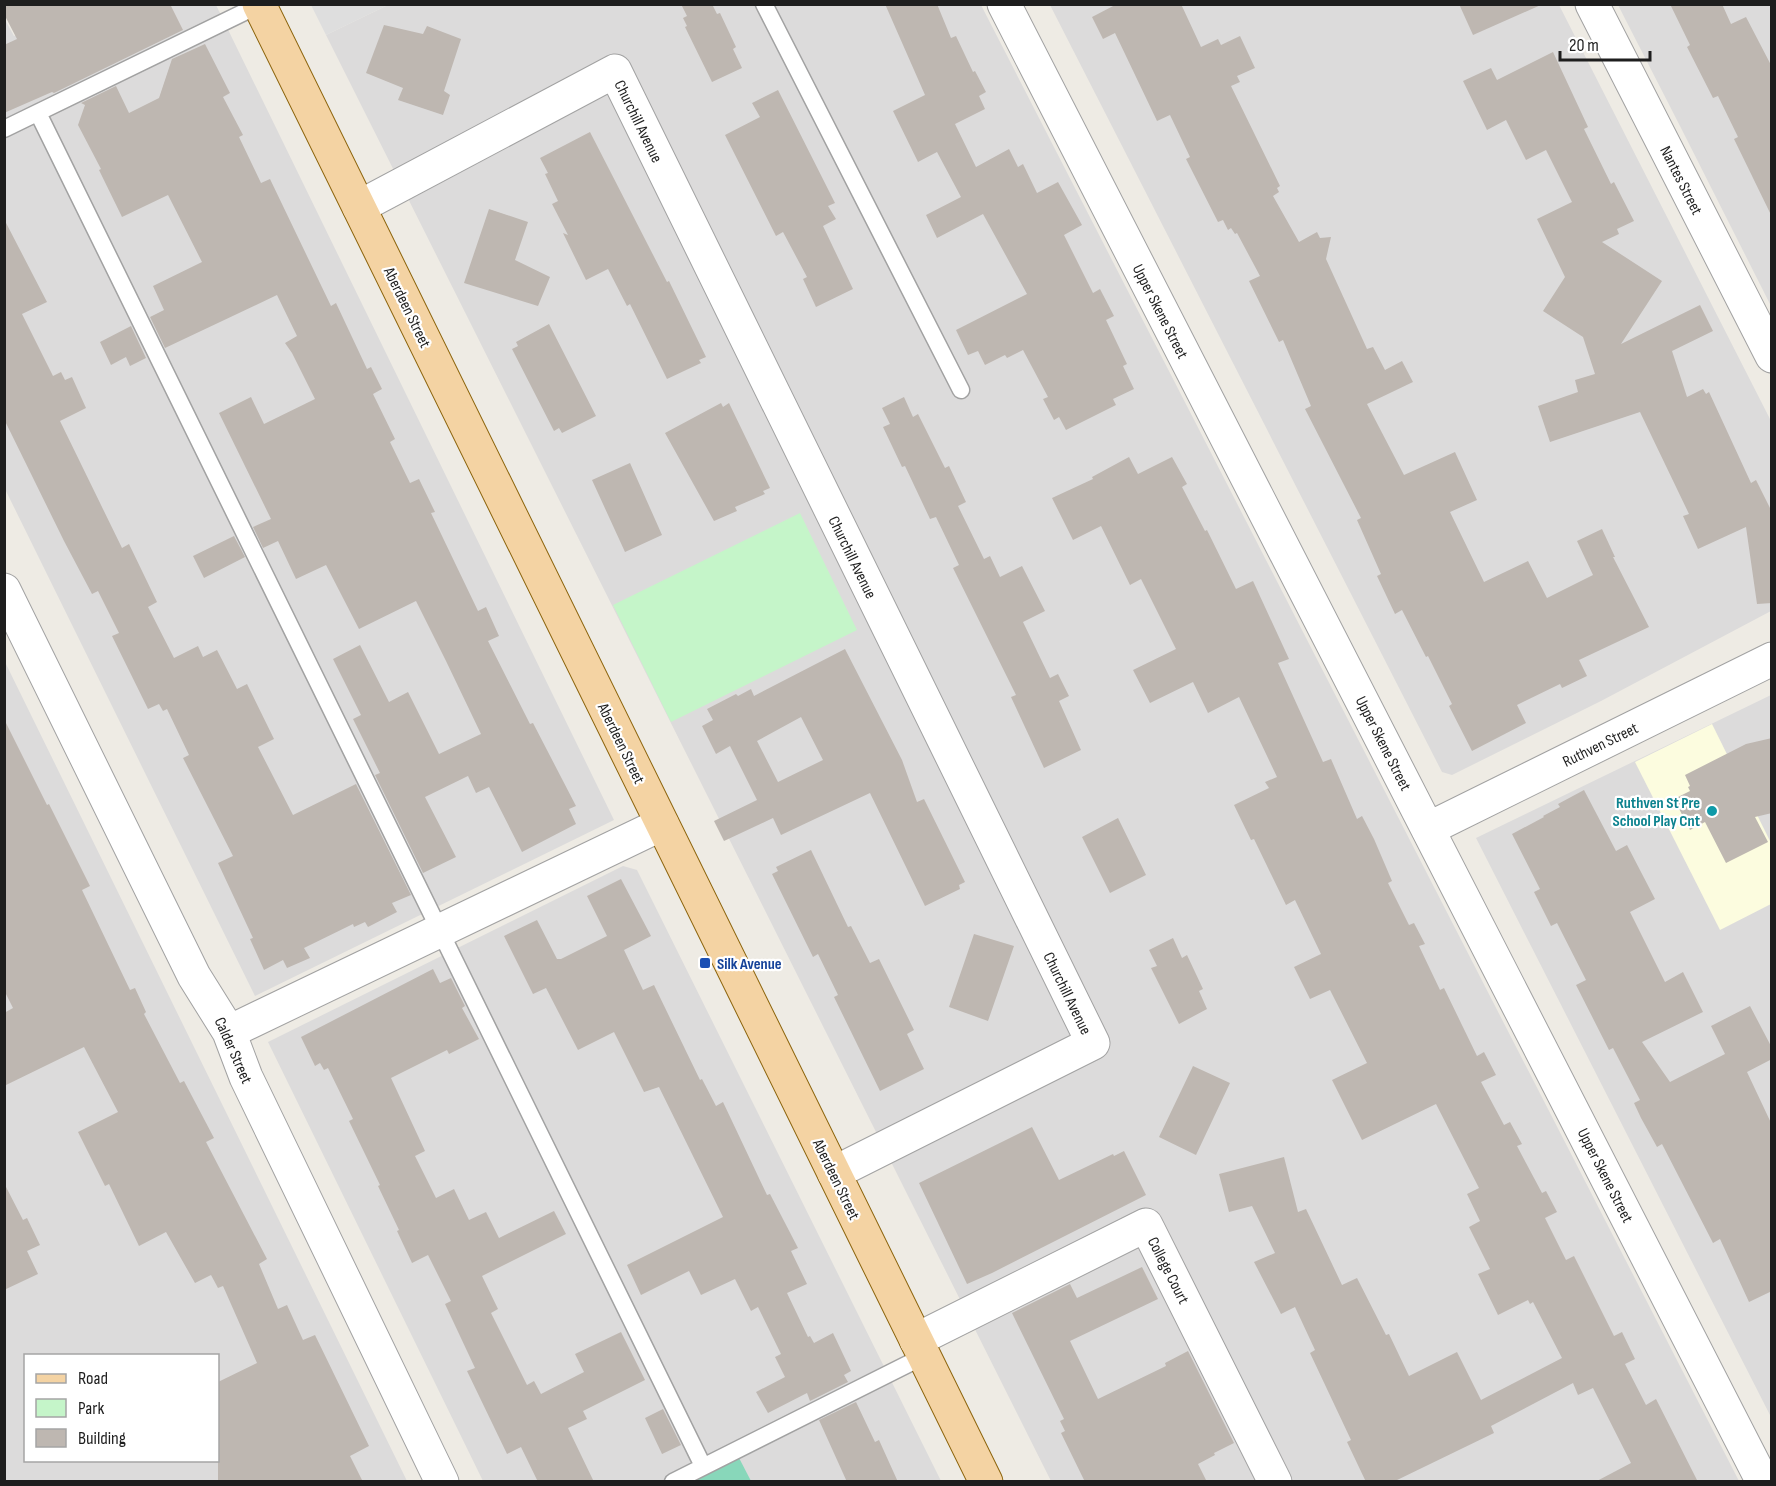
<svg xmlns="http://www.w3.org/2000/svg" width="1776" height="1486" viewBox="0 0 1776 1486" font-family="'Sofia Sans Condensed',sans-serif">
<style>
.residential{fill:#dcdbdb;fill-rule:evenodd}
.education{fill:#fcfcdf}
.park{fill:#c5f5c9}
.pitch{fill:#88d7ba}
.parking{fill:#dedede}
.building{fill:#beb7b1;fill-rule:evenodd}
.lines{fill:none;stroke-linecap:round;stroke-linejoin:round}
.service-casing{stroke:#a2a2a2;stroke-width:19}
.minor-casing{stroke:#a2a2a2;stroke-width:35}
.primary-casing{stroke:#8c640c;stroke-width:35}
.service{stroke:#fff;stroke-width:16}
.minor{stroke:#fff;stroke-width:33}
.primary{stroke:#f4d3a3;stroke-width:33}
.culture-dot{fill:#0f9aa8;stroke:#fff;stroke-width:2}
.transit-dot{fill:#1a4fb4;stroke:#fff;stroke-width:2}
.labels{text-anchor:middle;stroke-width:4.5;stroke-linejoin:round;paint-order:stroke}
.street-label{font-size:16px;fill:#1e1e1e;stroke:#fff}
.culture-label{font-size:16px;font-weight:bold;fill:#0d838f;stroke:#fff;text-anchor:end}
.transit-label{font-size:16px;font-weight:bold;fill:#164399;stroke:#fff;text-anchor:start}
</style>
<rect width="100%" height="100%" fill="#eeebe4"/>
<!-- residential -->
<path class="residential" d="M80,5H216L614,820L255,996L5,489L4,18L14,36Z
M388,5H981L1739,1481H1051L326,35Z
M1050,5H1559L1771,421V611L1601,701L1452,775L1442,772Z
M1618,5H1771V306L1680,126Z
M5,662L407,1481H5ZM26,1356H218V1460H26Z
M1771,695V1417L1476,838Z
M623,866L637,870L941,1481H483L268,1042Z"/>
<!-- education -->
<path class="education" d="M1712,724L1771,843V904L1720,930L1635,762Z"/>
<!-- park -->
<path class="park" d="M800,513L857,630L671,722L613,605Z"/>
<!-- pitch -->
<path class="pitch" d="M738,1456L751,1481L688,1482Z"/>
<!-- parking -->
<path class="parking" d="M311,5H388L326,35Z"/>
<!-- building -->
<path class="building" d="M4,4H170L183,30L54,93L52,92L4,113V45L17,39L4,14Z
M681,4H712L717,14L720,13L736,47L733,49L742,68L712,82L685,27L687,26L683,18L687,16Z
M885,4H937L951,38L956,36L973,72L975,71L986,92L979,96L985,109L955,124L976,167L1009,149L1018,167L1023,164L1037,193L1058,182L1082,225L1064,235L1093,293L1100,289L1114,316L1106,320L1127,364L1123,366L1134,389L1113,399L1116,405L1066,430L1059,417L1054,420L1043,399L1048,397L1023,350L1007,358L1005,355L985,365L978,351L968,355L956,330L1027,294L983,214L937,238L926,215L961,197L937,152L918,162L893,111L925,95Z
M1117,4H1181L1201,47L1218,39L1221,45L1240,36L1255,68L1237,76L1240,82L1231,86L1280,186L1277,188L1279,192L1273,196L1299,242L1317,232L1320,238L1331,237L1326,259L1367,349L1373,347L1385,370L1402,361L1413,382L1367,404L1404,475L1455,452L1477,500L1450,512L1484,582L1528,561L1547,598L1593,575L1577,541L1602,529L1615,557H1613L1649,627L1579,660L1587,676L1562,688L1560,684L1517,705L1526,723L1472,751L1449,706L1452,704L1428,656L1426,657L1402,610L1395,614L1377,576L1381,574L1357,520L1361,518L1305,409L1311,406L1283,340L1279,342L1249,281L1260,276L1237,233L1235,234L1231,228L1228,230L1223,220L1218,222L1186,159L1190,157L1170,115L1157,121L1115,33L1103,39L1092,17Z
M1459,4H1543L1473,35Z
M1670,4H1722L1731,24L1746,17L1772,67V217L1734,139L1738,137L1718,96L1713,98L1687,47L1690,45Z
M384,25L423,34L427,26L461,39L444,91L450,95L443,115L398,100L403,88L366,73Z
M205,44L230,93L223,97L243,135L239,137L261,183L270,179L331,306L336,303L367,369L371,367L382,389L373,394L395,439L390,442L410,483L419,479L435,512L431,513L478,611L486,607L499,636L488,641L530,724L533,723L576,806L569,809L576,824L522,852L489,787L476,793L468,776L425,797L456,857L423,873L375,775L380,773L353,719L361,715L333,659L360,645L389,702L408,692L439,754L481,734L446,661L416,601L359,629L326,565L296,579L278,541L263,548L253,527L271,519L219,413L251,397L264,424L315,399L292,353L285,343L297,336L277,295L165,348L150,317L164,310L153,286L202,262L168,195L122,217L99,170L101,169L78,125L85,105L81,103L116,86L129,113L159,98L172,59Z
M1553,52L1588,127L1584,129L1611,184L1614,182L1634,221L1617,229L1619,234L1602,242L1662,281L1621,344L1700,305L1713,331L1672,351L1687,397L1703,389L1706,394L1709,392L1751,483L1756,480L1772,512V603L1757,604L1746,527L1698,549L1683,516L1689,514L1640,412L1550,442L1538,406L1578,392L1575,380L1595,374L1583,337L1543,311L1565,277L1537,219L1572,202L1546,150L1526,160L1506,120L1487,130L1463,81L1491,68L1497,80Z
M778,90L835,203L828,206L836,219L823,226L853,289L816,307L803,279L807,277L783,232L776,236L725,135L760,117L752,103Z
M590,132L667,282L669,281L706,357L699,360L701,363L667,379L630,304L627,306L608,269L586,280L563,233L568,235L552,204L558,201L545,174L548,173L540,158Z
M489,209L528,222L515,260L550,277L538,306L464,283Z
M4,219L47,302L22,314L53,376L61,372L65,380L72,377L86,408L60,421L122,548L129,544L157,602L148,607L174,658L198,646L203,657L217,650L237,689L247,684L274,739L258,747L293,815L356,784L411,895L392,903L397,912L368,927L365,922L354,927L353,924L304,948L310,958L287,968L283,960L264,970L250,939L253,938L218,863L233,856L183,758L189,755L167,709L163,711L159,704L148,709L112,636L119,633L98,591L92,594L64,541L4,419Z
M549,324L596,416L562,433L559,428L554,431L512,349L518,346L516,342Z
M131,326L146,358L130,366L126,357L111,365L100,342Z
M904,397L913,417L918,414L945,468L949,466L966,502L958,506L984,559L990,556L1000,577L1022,566L1045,611L1023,622L1050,678L1058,674L1069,696L1059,701L1081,750L1044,768L1011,697L1016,695L953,568L959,565L936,517L930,519L905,466L902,467L883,427L890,424L882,408Z
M721,403L723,407L729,403L770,488L763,491L765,494L735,507L737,511L714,521L665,433Z
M1129,457L1138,474L1172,457L1187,484L1182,487L1205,531L1207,530L1236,589L1253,581L1289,659L1278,663L1323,762L1331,759L1357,819L1362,816L1374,839L1392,881L1388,883L1409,925L1414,923L1425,944L1419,946L1440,990L1444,988L1477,1056L1484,1052L1496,1075L1481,1082L1504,1125L1510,1122L1522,1144L1517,1146L1542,1193L1546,1191L1557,1212L1545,1218L1566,1260L1574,1256L1614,1336L1622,1332L1635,1359L1625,1364L1646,1405L1656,1399L1698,1482H1595L1631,1463L1593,1388L1578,1395L1573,1383L1491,1426L1494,1433L1393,1482H1366L1347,1442L1351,1440L1310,1353L1315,1350L1295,1307L1281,1314L1254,1262L1275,1253L1252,1206L1229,1212L1219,1174L1284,1157L1298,1212L1306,1209L1342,1285L1357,1278L1386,1335L1389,1334L1409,1376L1457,1352L1481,1400L1562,1358L1533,1302L1530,1304L1528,1300L1498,1315L1478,1274L1490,1269L1469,1227L1480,1221L1467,1194L1479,1188L1436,1104L1362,1140L1332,1080L1367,1063L1330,990L1310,999L1294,967L1321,954L1295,900L1286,905L1254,839L1251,840L1234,805L1269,788L1265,782L1277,777L1239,697L1208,713L1193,682L1150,703L1133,670L1176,649L1141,579L1130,585L1101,526L1073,540L1052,498L1093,479L1092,477Z
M630,463L662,535L625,552L592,480Z
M234,536L245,557L204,578L193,556Z
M845,649L902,760L917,802L924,799L965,882L959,885L960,889L925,906L870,793L781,835L773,818L724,841L714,821L757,800L730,746L716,754L702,726L713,720L707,709L736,694L738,696L751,689L754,696ZM801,717L823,760L778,782L757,741Z
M4,719L47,805L49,804L90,886L82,890L130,990L135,988L146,1012L144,1014L180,1083L184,1081L214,1138L206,1142L267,1259L259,1264L278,1309L287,1305L303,1340L315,1335L369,1446L350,1456L363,1482H218V1382L257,1363L223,1286L218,1288L211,1275L195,1283L166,1232L139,1246L109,1184L105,1186L78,1132L118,1112L84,1047L4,1086V1013L13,1008L4,990Z
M1772,738V813L1755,817L1768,842L1726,863L1705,822L1690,830L1674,799L1690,791L1688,787L1690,786L1685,775L1746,744Z
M1584,790L1616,851L1627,845L1655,899L1630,912L1665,982L1683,972L1703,1012L1642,1042L1670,1082L1725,1054L1711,1026L1750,1006L1772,1048V1059L1747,1072L1772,1125V1291L1749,1302L1720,1239L1713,1243L1662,1144L1657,1147L1641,1118L1634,1103L1640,1100L1613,1048L1609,1050L1576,985L1586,980L1557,923L1551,926L1534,892L1540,889L1512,834L1544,817L1543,816L1560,807L1558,804Z
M1118,818L1146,875L1110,893L1082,837Z
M811,850L848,927L851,926L870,963L879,959L914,1030L907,1034L924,1069L880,1091L834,997L838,995L818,954L813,957L772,874L778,871L776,867Z
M621,879L651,936L624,950L643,990L654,985L700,1080L702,1079L716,1106L723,1102L767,1195L770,1194L798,1248L791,1251L807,1284L787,1293L808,1337L810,1336L814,1343L833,1333L851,1371L844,1375L848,1382L810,1401L807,1393L768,1413L756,1392L785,1377L775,1357L781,1354L758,1307L751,1311L735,1279L701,1295L689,1271L641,1295L627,1265L723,1217L659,1087L644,1092L614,1032L578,1050L546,988L533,994L504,936L537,920L557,959H561L607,936L587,896Z
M974,934L1014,946L988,1021L949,1007Z
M1173,938L1182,958L1187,955L1203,989L1199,991L1207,1009L1179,1024L1151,968L1157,966L1149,950Z
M433,969L440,983L451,978L465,1006L462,1008L479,1039L449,1054L447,1050L391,1078L425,1151L415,1156L436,1198L454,1189L469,1220L486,1212L499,1238L554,1211L566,1234L482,1276L498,1309L491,1313L527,1385L534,1381L541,1394L584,1372L575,1354L621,1332L645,1380L583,1411L587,1419L568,1428L594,1482H538L521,1447L507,1454L467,1371L475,1368L445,1304L451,1301L428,1255L412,1263L397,1231L399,1230L378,1186L380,1185L349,1121L353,1119L328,1068L324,1070L320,1063L315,1066L301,1037Z
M1193,1066L1230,1083L1196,1155L1159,1137Z
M1032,1127L1059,1180L1113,1154L1114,1156L1124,1151L1146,1195L992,1273L967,1284L919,1183Z
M4,1183L23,1220L27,1218L40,1245L27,1251L38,1274L4,1290Z
M1142,1267L1158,1299L1070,1341L1098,1399L1166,1366L1165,1363L1188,1351L1234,1443L1214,1453L1215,1455L1198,1464L1207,1482H1085L1061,1433L1065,1431L1060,1421L1064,1419L1012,1313L1070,1284L1077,1298Z
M856,1402L875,1442L879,1440L898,1482H847L819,1420Z
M663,1409L681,1445L662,1454L645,1418Z"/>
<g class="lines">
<defs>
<path id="service" d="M764,4L961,390
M38,113L703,1466
M4,129L259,5
M673,1482L924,1356"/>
<path id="minor" d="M1004,4L1763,1482
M1592,4L1772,356
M359,207L615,71L1093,1043L834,1173
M4,590L194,976L229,1032L246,1077L442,1482
M1428,829L1772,659
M229,1032L662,824
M916,1340L1146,1225L1275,1482"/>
<path id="primary" d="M259,4L986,1482"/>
</defs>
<!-- service casing -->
<use href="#service" class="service-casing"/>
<!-- minor casing -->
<use href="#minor" class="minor-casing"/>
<!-- primary casing -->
<use href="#primary" class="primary-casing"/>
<!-- service -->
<use href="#service" class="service"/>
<!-- minor -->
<use href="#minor" class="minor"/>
<!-- primary -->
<use href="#primary" class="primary"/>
</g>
<!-- markers -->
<circle class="culture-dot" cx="1712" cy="811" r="6"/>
<rect class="transit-dot" x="699" y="957" width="12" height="12" rx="3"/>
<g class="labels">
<!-- street labels -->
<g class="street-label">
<text transform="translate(639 121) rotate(64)" y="6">Churchill Avenue</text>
<text transform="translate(1682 180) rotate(63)" y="6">Nantes Street</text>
<text transform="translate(408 307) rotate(64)" y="6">Aberdeen Street</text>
<text transform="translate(1161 311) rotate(63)" y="6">Upper Skene Street</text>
<text transform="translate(853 557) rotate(64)" y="6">Churchill Avenue</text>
<text transform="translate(622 743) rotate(64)" y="6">Aberdeen Street</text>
<text transform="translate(1384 743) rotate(63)" y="6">Upper Skene Street</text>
<text transform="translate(1600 744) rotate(-26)" y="6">Ruthven Street</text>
<text transform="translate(1068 993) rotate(64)" y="6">Churchill Avenue</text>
<text transform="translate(234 1050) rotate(66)" y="6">Calder Street</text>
<text transform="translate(1606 1175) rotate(63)" y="6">Upper Skene Street</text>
<text transform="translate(837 1179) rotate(64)" y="6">Aberdeen Street</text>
<text transform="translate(1169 1270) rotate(63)" y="6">College Court</text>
</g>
<!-- culture labels -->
<g class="culture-label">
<text x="1700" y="808">Ruthven St Pre<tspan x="1700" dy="18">School Play Cnt</tspan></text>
</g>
<!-- transit labels -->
<g class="transit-label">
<text x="717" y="969">Silk Avenue</text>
</g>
</g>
<!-- border -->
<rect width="1776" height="1486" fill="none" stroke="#1e1e1e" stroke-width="12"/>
<!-- legend -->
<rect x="24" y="1354" width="195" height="108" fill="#ffffff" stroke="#a5a5a5" stroke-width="1.5"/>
<rect x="36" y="1374" width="30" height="9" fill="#f4d3a3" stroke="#a5a5a5" stroke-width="1.5"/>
<text x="78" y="1384" font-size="18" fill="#1e1e1e">Road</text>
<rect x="36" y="1399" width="30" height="18" fill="#c5f5c9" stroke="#a5a5a5" stroke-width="1.5"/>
<text x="78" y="1414" font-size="18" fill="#1e1e1e">Park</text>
<rect x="36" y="1429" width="30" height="18" fill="#beb7b1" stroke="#a5a5a5" stroke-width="1.5"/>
<text x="78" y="1444" font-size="18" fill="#1e1e1e">Building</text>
<!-- scale -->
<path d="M1560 51v9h90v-9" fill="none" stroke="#1e1e1e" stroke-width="3"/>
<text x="1569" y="51" font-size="18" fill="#1e1e1e" stroke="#ffffff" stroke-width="4.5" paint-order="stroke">20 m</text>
</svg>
